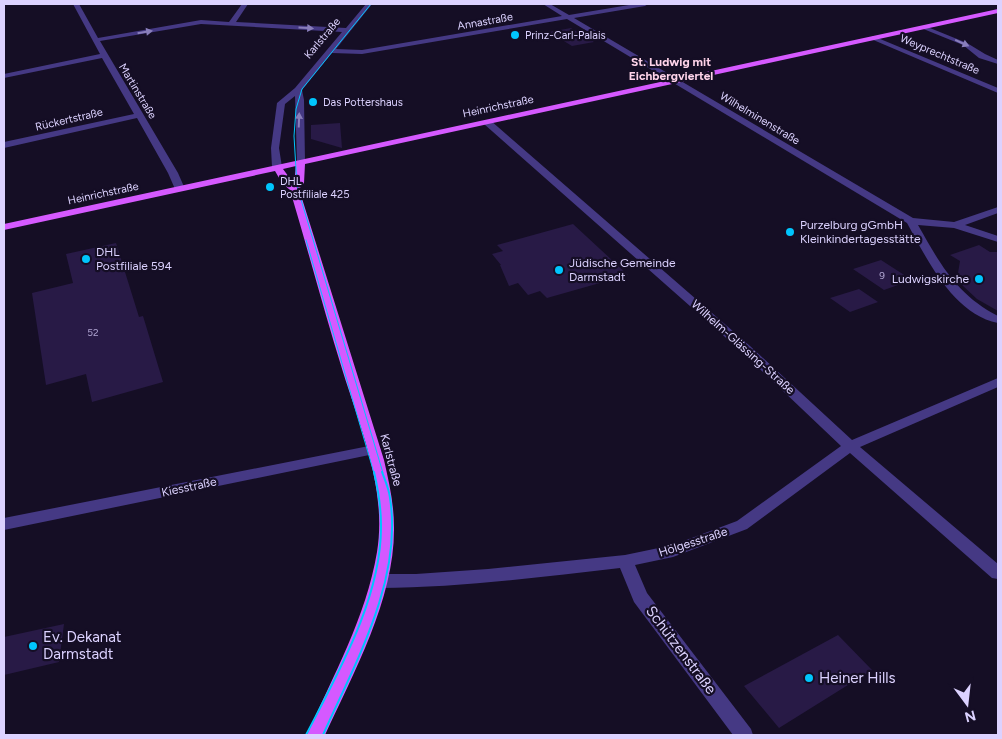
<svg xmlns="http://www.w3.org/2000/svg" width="1002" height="739" viewBox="0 0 1002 739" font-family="Figtree,sans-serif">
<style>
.building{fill:#281a46}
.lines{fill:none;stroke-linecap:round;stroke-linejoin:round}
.minor{fill:#453984;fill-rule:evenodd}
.major{fill:#d559ff;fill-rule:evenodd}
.tram-far1{stroke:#00c5fd;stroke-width:1}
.tram{stroke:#00c5fd;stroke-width:2}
.oneway{fill:#897ebb}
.poi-dot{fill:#00c5fd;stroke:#150e25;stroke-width:2}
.labels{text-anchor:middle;stroke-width:4.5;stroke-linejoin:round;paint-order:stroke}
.number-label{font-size:10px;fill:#afa4d1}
.far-street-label{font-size:11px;fill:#dcd2ff;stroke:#150e25}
.far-poi-label{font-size:11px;fill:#dcd2ff;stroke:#150e25;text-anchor:start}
.far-quarter-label{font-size:12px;font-weight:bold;fill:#ffd4ea;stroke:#150e25}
.poi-label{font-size:12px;fill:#dcd2ff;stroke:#150e25;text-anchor:start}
.street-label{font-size:12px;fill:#dcd2ff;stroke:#150e25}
.near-poi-label{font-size:15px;fill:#dcd2ff;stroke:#150e25;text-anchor:start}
.near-street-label{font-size:15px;fill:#dcd2ff;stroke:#150e25}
</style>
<rect width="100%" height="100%" fill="#150e25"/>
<!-- building -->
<path class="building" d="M571,28L594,42L572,46L549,32Z
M340,123L342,148L311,139V125Z
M573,224L628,275L547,298L540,291L528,295L518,283L509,286L500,265H501L492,254L503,251L497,245Z
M116,243L139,317L143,316L163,382L92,402L86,374L46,385L32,293L73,283L66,254Z
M979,245L990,252H998V311L977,299L962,285L958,273L960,261L950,255Z
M881,260L912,280L884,290L853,269Z
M859,289L878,302L850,312L830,298Z
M64,624L59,662L4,675V637Z
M838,635L872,670L779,728L744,686Z"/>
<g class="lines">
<!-- minor -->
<path class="minor" d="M73,4H79L98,38L201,20L229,22L242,4H248L236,22L346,28L366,4H372L336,49L362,50L562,16L543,4H550L569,15L635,4H648L645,6L574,18L913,218L954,222L998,207V213L965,225L998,236V242L954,228L918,225C940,264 957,295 998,316V323C953,314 927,259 907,223L567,19L362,54L332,53L302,90L304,100L305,162L301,165L297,162L295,96L285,104L279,148L282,167L277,170L272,167L271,148L277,103L295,88L342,32L201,24L100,41L178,173L185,189L183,191H177L175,189L168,173L137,118L4,148V142L134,114L102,58L4,78V74L100,54Z
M921,26H925L967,43L985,54L998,60V64L979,58L963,45L921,28Z
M873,36L998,88V93L871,39L870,38Z
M484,120H490L750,346L852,440L998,378V387L860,447L998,564V579L992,578L850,453L747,529L673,557L635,565L647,593L751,729L753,735H733L634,602L620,568C540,577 460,588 379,588L373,586L371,581L373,576L379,574H416L488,569L625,555L673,545L737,521L841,446L742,352L484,124Z
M374,445L379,447L381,450L379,453L4,530V518Z"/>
<!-- major -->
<path class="major" d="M998,9V13L305,164L304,183L299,189L384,460C389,482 394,504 394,527C395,598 354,672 325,735H307C333,675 366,618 377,552C387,490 361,430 343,372C324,311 308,250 290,190L282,183L275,171L4,230V224ZM296,166L294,183V184L283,169Z"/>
<!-- tram-far1 -->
<path class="tram-far1" d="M371,4L302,89L296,109L294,136L297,186L383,473
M306,240L374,473"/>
<!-- tram -->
<path class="tram" d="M306,735C338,673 382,597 381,525C381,507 378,489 374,472
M323,735C355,663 403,580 390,498C389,489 385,480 382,472"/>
</g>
<!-- one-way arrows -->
<defs><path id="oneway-solid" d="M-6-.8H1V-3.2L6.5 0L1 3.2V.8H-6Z" transform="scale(1.25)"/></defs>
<g class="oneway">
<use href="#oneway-solid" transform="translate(306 28) rotate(3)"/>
<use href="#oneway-solid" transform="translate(145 32) rotate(-9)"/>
<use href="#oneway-solid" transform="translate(962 43) rotate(24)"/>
<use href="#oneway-solid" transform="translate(299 120) rotate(-88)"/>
</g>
<!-- markers -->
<g class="poi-dot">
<circle cx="515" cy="35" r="5"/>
<circle cx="313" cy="102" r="5"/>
<circle cx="270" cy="187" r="5"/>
<circle cx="790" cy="232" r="5"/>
<circle cx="86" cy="259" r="5"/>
<circle cx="559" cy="270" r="5"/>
<circle cx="979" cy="279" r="5"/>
<circle cx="33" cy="646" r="5"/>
<circle cx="809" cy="678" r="5"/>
</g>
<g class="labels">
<!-- number labels -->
<g class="number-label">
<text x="882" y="279">9</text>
<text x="93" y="336">52</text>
</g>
<!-- far-street labels -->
<g class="far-street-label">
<text transform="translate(485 21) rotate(-10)" y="4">Annastraße</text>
<text transform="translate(322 38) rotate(-50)" y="4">Karlstraße</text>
<text transform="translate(940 54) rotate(23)" y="4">Weyprechtstraße</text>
<text transform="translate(138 91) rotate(59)" y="4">Martinstraße</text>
<text transform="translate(498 106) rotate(-12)" y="4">Heinrichstraße</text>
<text transform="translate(760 118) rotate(31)" y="4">Wilhelminenstraße</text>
<text transform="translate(69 119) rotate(-13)" y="4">Rückertstraße</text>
<text transform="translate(103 193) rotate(-12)" y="4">Heinrichstraße</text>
</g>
<!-- far-poi labels -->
<g class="far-poi-label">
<text x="525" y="39">Prinz-Carl-Palais</text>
<text x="323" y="106">Das Pottershaus</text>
<text x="280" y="185">DHL<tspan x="280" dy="13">Postfiliale 425</tspan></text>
</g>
<!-- far-quarter labels -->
<g class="far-quarter-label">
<text x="671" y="66">St. Ludwig mit<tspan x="671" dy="14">Eichbergviertel</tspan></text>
</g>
<!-- poi labels -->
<g class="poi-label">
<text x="800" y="229">Purzelburg gGmbH<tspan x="800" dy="14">Kleinkindertagesstätte</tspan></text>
<text x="96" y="256">DHL<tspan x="96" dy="14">Postfiliale 594</tspan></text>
<text x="569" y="267">Jüdische Gemeinde<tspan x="569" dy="14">Darmstadt</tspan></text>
<text x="969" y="283" text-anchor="end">Ludwigskirche</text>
</g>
<!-- street labels -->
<g class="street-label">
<text transform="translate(743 347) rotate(42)" y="4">Wilhelm-Glässing-Straße</text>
<text transform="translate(391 460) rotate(75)" y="4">Karlstraße</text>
<text transform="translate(189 487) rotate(-12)" y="4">Kiesstraße</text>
<text transform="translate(693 542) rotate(-18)" y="4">Hölgesstraße</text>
</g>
<!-- near-poi labels -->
<g class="near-poi-label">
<text x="43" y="642">Ev. Dekanat<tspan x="43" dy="17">Darmstadt</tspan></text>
<text x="819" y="683">Heiner Hills</text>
</g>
<!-- near-street labels -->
<g class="near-street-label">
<text transform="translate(681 650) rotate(53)" y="5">Schützenstraße</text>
</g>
</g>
<!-- border -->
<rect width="1002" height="739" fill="none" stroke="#dcd2ff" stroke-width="10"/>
<!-- north arrow -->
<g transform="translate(967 704) rotate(165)" stroke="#150e25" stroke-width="4" paint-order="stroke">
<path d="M0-4L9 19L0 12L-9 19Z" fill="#dcd2ff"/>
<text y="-8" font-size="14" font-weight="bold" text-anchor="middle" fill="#dcd2ff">N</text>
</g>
</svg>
